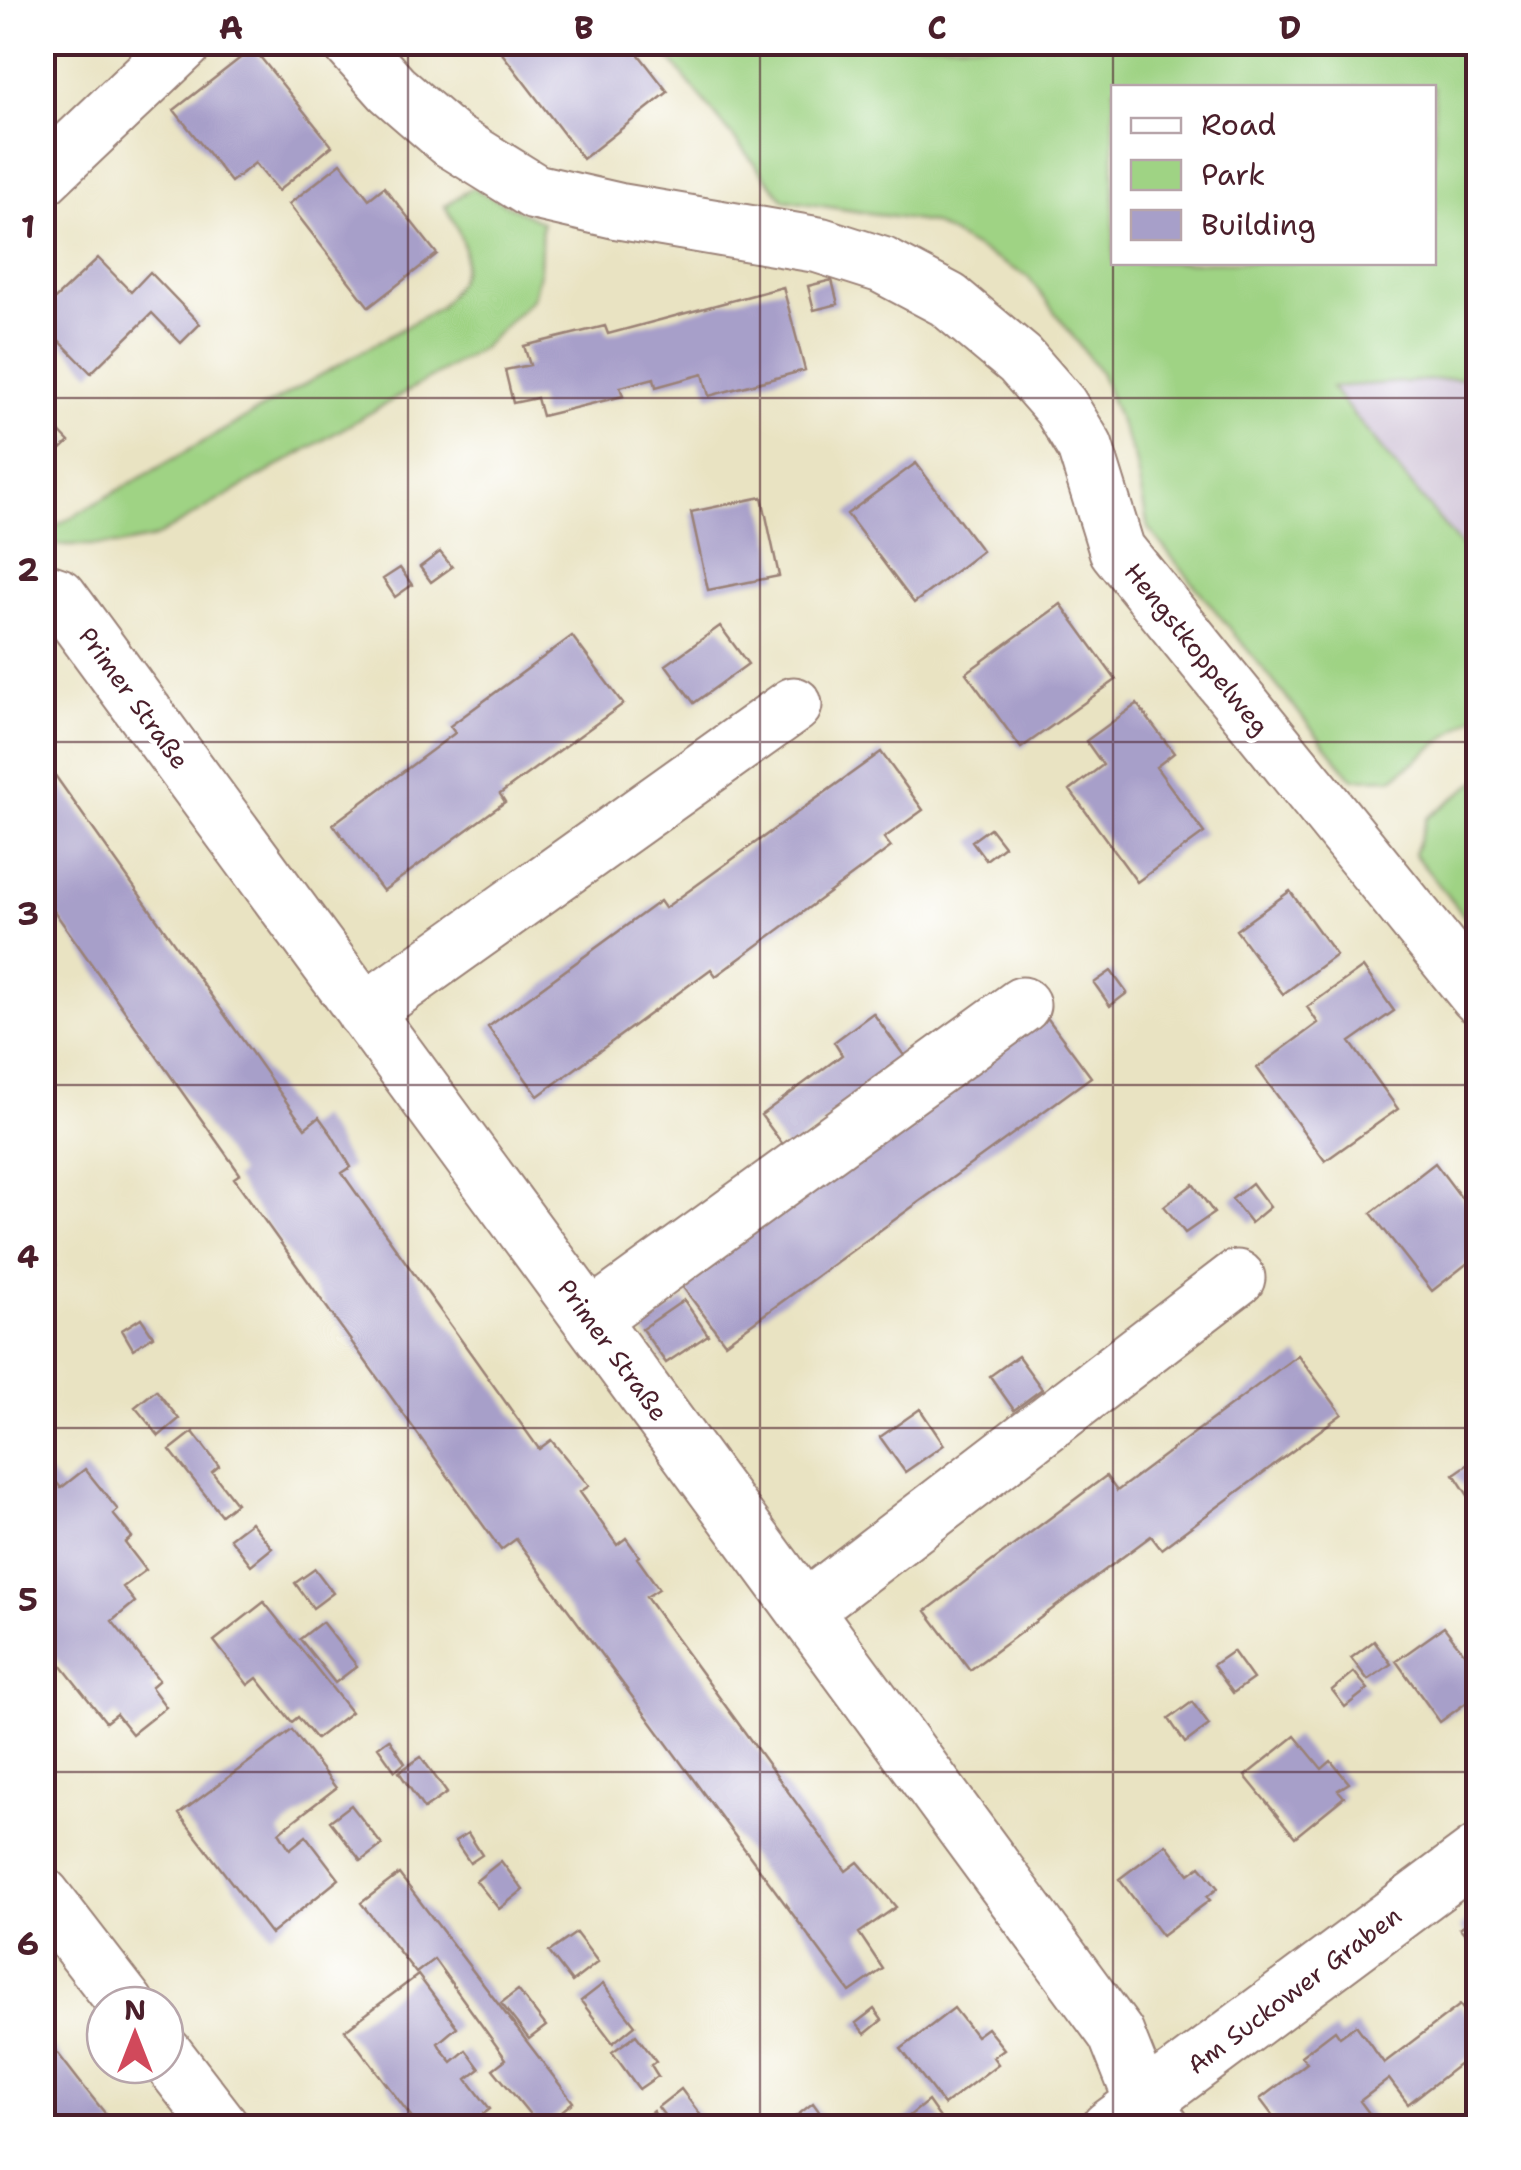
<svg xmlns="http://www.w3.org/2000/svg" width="1521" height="2170" viewBox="0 0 1521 2170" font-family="'Shantell Sans',sans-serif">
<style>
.industrial{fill:#ccbfd4}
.green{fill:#9fd384;stroke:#747958;stroke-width:2.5;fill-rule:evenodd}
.building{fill:#a79fc9}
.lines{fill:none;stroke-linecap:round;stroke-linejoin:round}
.minor-casing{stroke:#9a8176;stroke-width:59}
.minor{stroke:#fff;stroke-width:55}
.grid{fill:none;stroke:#4a1f2b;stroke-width:2.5;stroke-opacity:0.55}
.labels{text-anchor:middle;stroke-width:9;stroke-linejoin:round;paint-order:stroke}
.street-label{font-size:25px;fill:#4a1f2b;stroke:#fff}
.neatline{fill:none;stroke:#4a1f2b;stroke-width:4}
.grid-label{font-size:32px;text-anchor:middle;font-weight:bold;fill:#4a1f2b}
</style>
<rect width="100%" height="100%" fill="#fff"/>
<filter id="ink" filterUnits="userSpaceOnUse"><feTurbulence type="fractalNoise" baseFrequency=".01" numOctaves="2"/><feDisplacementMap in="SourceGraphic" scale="20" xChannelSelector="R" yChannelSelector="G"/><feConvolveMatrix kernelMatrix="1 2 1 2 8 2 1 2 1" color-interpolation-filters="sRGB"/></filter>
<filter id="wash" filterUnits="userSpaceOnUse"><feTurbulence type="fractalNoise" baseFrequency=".0048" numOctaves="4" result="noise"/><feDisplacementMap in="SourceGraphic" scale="40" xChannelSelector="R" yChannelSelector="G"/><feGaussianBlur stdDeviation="2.25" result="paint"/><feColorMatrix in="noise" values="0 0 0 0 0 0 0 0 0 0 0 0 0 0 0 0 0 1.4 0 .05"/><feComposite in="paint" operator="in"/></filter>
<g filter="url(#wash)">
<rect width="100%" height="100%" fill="#e9e3c2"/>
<!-- industrial -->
<path class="industrial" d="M1478,377V567L1330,386Z"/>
<!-- green -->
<path class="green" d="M657,43H1478V377L1331,387L1478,567V713L1393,778L1353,779L1148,528L1135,460L1100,372L1028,277L931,223L784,200ZM1114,88H1434V262H1114Z
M472,188L542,222L540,269L533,298L482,348L154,538L119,545H43L42,534L440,307C473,266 471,251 445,206Z
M1478,780V933L1414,854L1427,818Z"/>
<g id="blocks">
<!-- building -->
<path class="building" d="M514,42H629L668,92L583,159L501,52Z
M253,48L332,146L278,191L255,163L231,182L174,110Z
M341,163L369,199L384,187L437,254L369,307L289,204Z
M98,258L131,292L150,272L200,324L181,343L152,313L91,373L42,323V311Z
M832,280L838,304L814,310L808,286Z
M783,287L805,370L709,396L703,374L656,387L654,378L620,387L623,396L542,416L537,398L513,403L505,370L530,365L524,346L605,326L608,334Z
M42,414L69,442L42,467Z
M916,463L982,551L914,603L847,514Z
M762,497L779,576L708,590L691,512Z
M440,552L452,567L431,582L420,567Z
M400,568L412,585L395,597L383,579Z
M1061,604L1116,680L1021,748L966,673Z
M720,626L748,664L694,703L666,665Z
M572,636L623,704L500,794L505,802L383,891L333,824L455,733L450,726Z
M1137,704L1174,753L1156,767L1204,833L1137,882L1070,790L1103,765L1086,741Z
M881,752L923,810L884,838L891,847L716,976L711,969L538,1096L488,1027L660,901L665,908Z
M42,757L305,1128L319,1117L332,1135L351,1167L342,1173L539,1449L551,1440L589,1486L580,1492L617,1545L626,1538L639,1556L637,1558L659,1589L646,1597L846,1871L858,1862L896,1907L859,1933L883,1969L850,1992L516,1539L501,1550L234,1178L240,1174L42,894Z
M990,828L1004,846L986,860L972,841Z
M1290,891L1336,955L1283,994L1236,930Z
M1363,967L1394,1011L1350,1042L1398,1109L1325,1161L1257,1068L1318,1023L1307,1007Z
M1111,971L1127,993L1110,1006L1094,983Z
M1040,1008L1091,1077L725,1343L676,1278Z
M873,1013L908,1061L787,1150L761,1115L842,1055L834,1042Z
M1435,1163L1478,1220V1255L1432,1291L1371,1213Z
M1252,1183L1270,1207L1251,1223L1232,1199Z
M1193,1184L1214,1213L1185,1233L1164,1206Z
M42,1247L56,1265L42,1274Z
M684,1300L708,1335L666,1363L642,1329Z
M141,1318L153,1336L133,1349L122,1330Z
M1298,1355L1342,1414L1161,1549L1151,1536L970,1670L926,1611L1106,1476L1117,1491Z
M1018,1356L1042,1389L1014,1410L990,1376Z
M156,1390L179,1419L159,1436L135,1407Z
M920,1409L944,1445L905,1472L880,1437Z
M193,1432L219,1466L212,1472L236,1503L221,1515L170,1450Z
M1473,1461L1478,1469V1495L1471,1500L1454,1474Z
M42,1464L61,1488L85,1469L118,1510L113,1514L132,1537L125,1543L146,1570L123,1587L135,1602L112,1621L159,1680L151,1687L166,1707L132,1734L116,1714L106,1722L42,1641Z
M251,1522L272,1548L251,1565L230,1538Z
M315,1569L333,1593L313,1608L295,1583Z
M264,1602L351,1712L316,1739L298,1717L292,1722L257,1678L248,1685L214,1641Z
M322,1622L357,1666L335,1683L300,1639Z
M1444,1627L1467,1657L1478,1652V1694L1440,1722L1396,1661Z
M1374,1641L1391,1664L1368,1680L1351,1658Z
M1233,1651L1253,1679L1233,1693L1213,1665Z
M1354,1672L1368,1689L1345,1707L1332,1690Z
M1192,1702L1209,1725L1185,1743L1169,1719Z
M292,1730L336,1788L279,1832L290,1849L306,1836L339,1879L271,1934L179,1814Z
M1295,1736L1322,1769L1331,1761L1349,1783L1338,1790L1344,1797L1295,1837L1245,1776Z
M389,1739L405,1763L395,1771L378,1747Z
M421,1757L447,1793L424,1809L399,1772Z
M351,1805L382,1845L361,1861L330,1821Z
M468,1833L482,1855L470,1863L455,1841Z
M1166,1844L1189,1874L1200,1866L1218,1888L1207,1897L1210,1900L1162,1936L1119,1879Z
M501,1861L523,1890L499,1909L476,1881Z
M399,1874L573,2102L541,2128L493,2069L506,2059L434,1959L416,1973L361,1903Z
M1478,1914V1950L1460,1928Z
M576,1933L598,1962L572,1982L549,1952Z
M418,1975L457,2027L438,2043L442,2050L452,2062L466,2050L480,2069L467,2079L490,2109L465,2128H420L345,2030Z
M603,1984L635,2025L613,2043L581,2001Z
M518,1990L546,2026L529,2039L501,2003Z
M1460,2005L1478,2030V2050L1408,2104L1389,2079L1360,2101L1380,2128H1334L1331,2123L1325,2128H1282L1260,2099L1307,2063L1301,2056L1335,2030L1340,2037L1356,2025L1384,2063Z
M954,2008L976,2036L987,2028L1004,2049L993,2057L998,2064L944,2105L901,2049Z
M874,2009L882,2020L865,2034L856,2023Z
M42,2033L80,2082L117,2128H42Z
M636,2035L656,2061L651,2065L658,2076L639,2089L612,2052Z
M681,2089L702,2117L689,2128H674L658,2107Z
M928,2101L947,2128H894Z
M813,2103L831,2128H781Z
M653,2111L665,2128H631Z"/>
</g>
</g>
<g filter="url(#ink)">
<use href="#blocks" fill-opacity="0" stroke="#9a8176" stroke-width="2.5"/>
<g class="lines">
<defs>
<path id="minor" d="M350,42L392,89L451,140L535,192L618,211L819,245L882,265L948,300L1020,360L1060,406L1085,447L1117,550L1478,996
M42,178L185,42
M42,590L59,596L1116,2034L1143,2102L1162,2128
M364,1012L794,705
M590,1319L1022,1005
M804,1610L1237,1278
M42,1895L127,2005
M165,2054L222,2128
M1109,2128L1478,1853"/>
</defs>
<!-- minor casing -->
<use href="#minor" class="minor-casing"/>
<!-- minor -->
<use href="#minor" class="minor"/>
</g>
</g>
<!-- grid -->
<path class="grid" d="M408,42V2128M760,42V2128M1113,42V2128M42,398H1478M42,742H1478M42,1085H1478M42,1428H1478M42,1772H1478"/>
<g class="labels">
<!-- street labels -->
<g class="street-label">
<text transform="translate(1197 649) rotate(51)" y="9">Hengstkoppelweg</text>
<text transform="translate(134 698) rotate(54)" y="9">Primer Straße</text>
<text transform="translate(613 1350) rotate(54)" y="9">Primer Straße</text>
<text transform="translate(1294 1990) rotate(-37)" y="9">Am Suckower Graben</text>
</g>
</g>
<!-- margin -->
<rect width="1521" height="2170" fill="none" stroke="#fff" stroke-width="110"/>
<!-- legend -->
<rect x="1111" y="85" width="325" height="180" fill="#ffffff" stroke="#b7a5aa" stroke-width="2.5"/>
<rect x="1131" y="118" width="50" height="15" fill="#ffffff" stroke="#b7a5aa" stroke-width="2.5"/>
<text x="1201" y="135" font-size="30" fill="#4a1f2b">Road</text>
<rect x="1131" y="160" width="50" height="30" fill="#9fd384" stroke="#b7a5aa" stroke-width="2.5"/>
<text x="1201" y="185" font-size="30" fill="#4a1f2b">Park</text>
<rect x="1131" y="210" width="50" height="30" fill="#a79fc9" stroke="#b7a5aa" stroke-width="2.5"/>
<text x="1201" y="235" font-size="30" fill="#4a1f2b">Building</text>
<!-- north arrow -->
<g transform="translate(135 2035)"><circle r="48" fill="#ffffff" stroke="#b7a5aa" stroke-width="2.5"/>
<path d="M0-8L18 38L0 25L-18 38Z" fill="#d1495b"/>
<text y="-15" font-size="28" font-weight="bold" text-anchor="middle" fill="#4a1f2b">N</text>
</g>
<rect x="55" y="55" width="1411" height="2060" class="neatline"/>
<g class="grid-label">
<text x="231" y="39">A</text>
<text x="584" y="39">B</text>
<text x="937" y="39">C</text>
<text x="1290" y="39">D</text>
<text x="28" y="238">1</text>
<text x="28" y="581">2</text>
<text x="28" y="925">3</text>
<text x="28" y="1268">4</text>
<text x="28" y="1611">5</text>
<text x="28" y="1955">6</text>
</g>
</svg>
